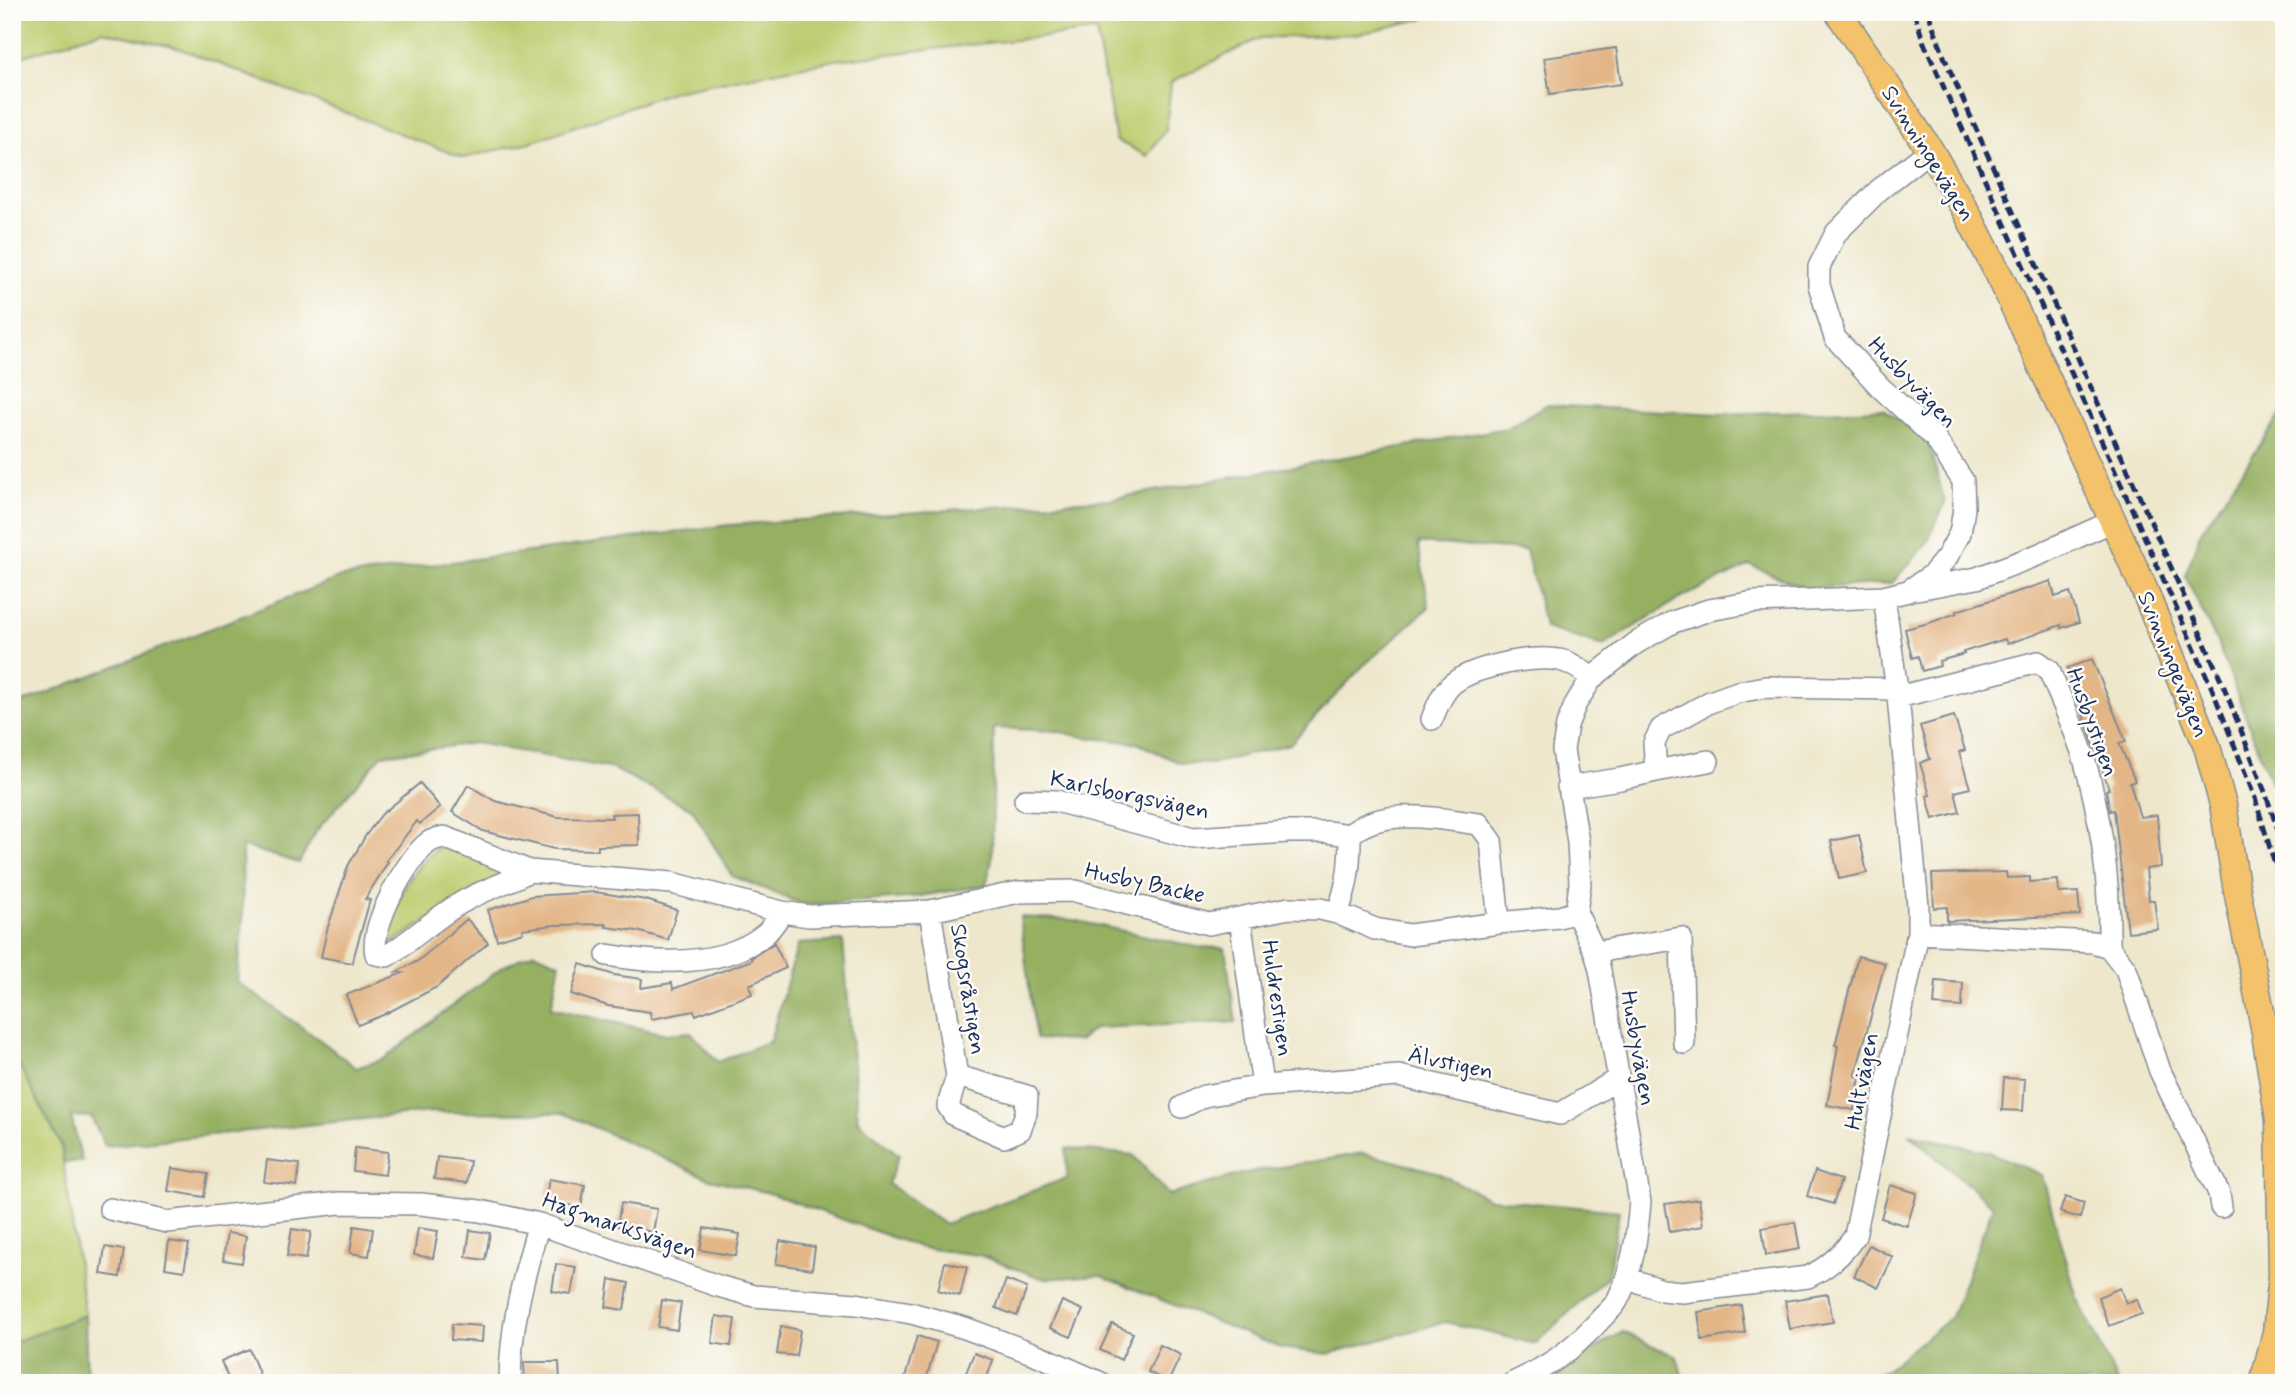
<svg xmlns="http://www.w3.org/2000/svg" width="2296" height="1395" viewBox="0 0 2296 1395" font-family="Mynerve,sans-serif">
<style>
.green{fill:#bdcc6f;stroke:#6c7e66;stroke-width:2}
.forest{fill:#96b062;stroke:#587060;stroke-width:2}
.building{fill:#e3b687}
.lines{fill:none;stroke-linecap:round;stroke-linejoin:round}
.minor-casing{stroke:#848b95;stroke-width:24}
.major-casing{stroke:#848b95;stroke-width:29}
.minor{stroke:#fff;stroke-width:21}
.major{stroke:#f3c26a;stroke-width:26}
.rail{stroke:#1b2f5e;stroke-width:5;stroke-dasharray:10 5;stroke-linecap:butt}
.labels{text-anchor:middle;stroke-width:5;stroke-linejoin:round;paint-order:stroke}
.street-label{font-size:23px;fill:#1b2f5e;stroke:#fdfcf7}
</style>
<rect width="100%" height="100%" fill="#fdfcf7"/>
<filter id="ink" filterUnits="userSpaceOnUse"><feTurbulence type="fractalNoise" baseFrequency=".0143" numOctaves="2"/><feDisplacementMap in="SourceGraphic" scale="14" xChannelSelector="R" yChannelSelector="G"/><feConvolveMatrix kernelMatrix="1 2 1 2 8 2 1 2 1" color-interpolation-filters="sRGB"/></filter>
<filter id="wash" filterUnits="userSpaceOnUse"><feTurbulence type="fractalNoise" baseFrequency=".00686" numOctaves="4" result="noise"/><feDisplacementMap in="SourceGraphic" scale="28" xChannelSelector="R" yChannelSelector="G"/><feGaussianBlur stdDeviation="1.57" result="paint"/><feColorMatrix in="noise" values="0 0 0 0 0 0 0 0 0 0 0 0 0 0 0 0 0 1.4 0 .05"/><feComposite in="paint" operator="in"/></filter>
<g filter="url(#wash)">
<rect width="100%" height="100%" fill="#eee7cc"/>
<!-- green -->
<path class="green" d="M12,12H1431L1425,18L1358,34L1260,38L1171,82L1166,129L1147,156L1116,140L1096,31L835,60L674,91L531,142L463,158L178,48L102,31L12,60Z
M12,666L21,703L12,720Z
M443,845L502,869L501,874L392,943L385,940C395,906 410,863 443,845Z
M12,1052L61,1145L85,1315L12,1343Z"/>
<!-- forest -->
<path class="forest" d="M1546,405L1719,414L1883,409L1927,438L1945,503L1927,543L1892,583L1806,589L1750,565L1681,598L1603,646L1545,628L1526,550L1418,543L1429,607L1362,667L1290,744L1211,764L1180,763L1137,743L1084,737L1056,731L994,728L992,859L986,885L908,898L804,905L732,876L692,809L614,769L476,743L382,755L317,830L299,863L242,846L243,917L237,982L324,1043L356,1068L384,1059L502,967L534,952L560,963L551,1008L666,1034L691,1032L718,1062L770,1041L798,944L843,941L858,1121L899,1155L888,1184L944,1224L1067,1178L1066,1148L1133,1155L1169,1195L1245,1173L1363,1153L1436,1172L1491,1199L1619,1211L1608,1276L1535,1344L1445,1322L1328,1354L1281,1348L1099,1275L1044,1279L979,1255L922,1248L769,1193L710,1179L563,1113L430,1112L105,1146L91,1117L71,1116L82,1161L64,1163L61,1145L12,1052V720L21,703L341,577L729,525L1110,499L1507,428Z
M2284,410V821H2283L2280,806L2217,642L2185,576L2200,533Z
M1020,917L1073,920L1197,947L1225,948L1236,1022L1095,1028L1079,1041L1036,1039Z
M1909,1134L1989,1152L2042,1175L2077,1298L2118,1383H1855L1886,1370L1951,1317L1993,1206Z
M85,1315L87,1383H12V1343Z
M1623,1332L1677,1357L1684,1383H1545L1573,1361Z"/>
<g id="blocks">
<!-- building -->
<path class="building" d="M1616,48L1621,84L1550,94L1544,58Z
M2051,581L2055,597L2070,592L2079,622L2061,628V625L2007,644L2005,639L1963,652L1964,654L1939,661L1940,666L1922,671L1918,656L1912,658L1905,629L1929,623L1957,613L1956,611Z
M2092,659L2126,741L2119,743L2135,781L2130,783L2140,817L2157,815L2161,867L2146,869L2149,900H2154L2158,929L2128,932L2114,810L2110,811L2106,790L2109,789L2067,668Z
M1954,716L1965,750L1959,752L1970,788L1955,792L1960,812L1933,819L1927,796L1930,795L1920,763L1930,759L1920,726Z
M420,783L440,807L420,824L417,821L386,861L388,862L365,899L370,900L352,963L321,957L327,930L348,866L366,835L382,814Z
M468,785L495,801L558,817L612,818L611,814L638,813L639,845L598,846V850L554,849L483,831L452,812Z
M1859,835L1867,873L1839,879L1831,841Z
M2006,872L2007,878L2030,877V882L2058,880L2059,893L2078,892L2080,915L1947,921V907L1934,908L1932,874Z
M595,892L646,900L677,910L668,940L637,931L606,927L607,924L554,925L522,929L523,932L497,940L488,910L532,896Z
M467,919L488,943L437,987L383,1015L358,1025L346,995L403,973L396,972L418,961Z
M774,943L786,968L749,985L752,994L696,1015L694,1011L651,1019L650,1012L608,1006L571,994L580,964L614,975L642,979L641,988L672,983L673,989L752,960L751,958Z
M1858,956L1885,963L1855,1076L1860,1077L1854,1110L1827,1105L1838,1046L1835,1045Z
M1936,981L1963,983L1962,1007L1934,1005Z
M2004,1078L2025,1079L2023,1111L2002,1110Z
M355,1148L388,1152L385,1175L353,1171Z
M437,1157L470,1161L467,1183L434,1179Z
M267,1160L299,1164L297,1186L264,1182Z
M172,1168L208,1174L204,1197L168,1191Z
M1815,1171L1841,1180L1833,1204L1807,1196Z
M549,1179L585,1185L581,1207L545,1201Z
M1890,1185L1917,1193L1907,1226L1881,1218Z
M2065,1197L2084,1203L2080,1218L2060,1212Z
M1699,1199L1703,1226L1670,1232L1665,1204Z
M621,1203L657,1209L653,1232L617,1226Z
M1795,1222L1800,1249L1766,1255L1762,1228Z
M354,1226L373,1229L369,1256L350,1253Z
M418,1228L438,1231L433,1258L414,1255Z
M704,1228L740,1234L736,1256L700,1250Z
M292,1229L311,1232L306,1259L287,1256Z
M470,1230L490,1233L485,1260L466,1257Z
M227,1233L246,1236L242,1263L223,1260Z
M169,1241L189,1244L184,1271L165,1268Z
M780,1241L815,1247L812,1269L776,1264Z
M1869,1245L1893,1257L1878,1288L1854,1276Z
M105,1247L124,1250L120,1277L101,1274Z
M945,1262L967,1267L960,1296L938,1290Z
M556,1264L576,1267L571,1294L552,1291Z
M610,1279L629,1283L624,1310L606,1307Z
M1006,1280L1027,1288L1017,1316L996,1308Z
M2120,1288L2126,1303L2137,1299L2142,1314L2109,1326L2098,1297Z
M1828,1294L1833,1322L1790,1329L1785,1301Z
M662,1300L681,1303L677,1330L658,1327Z
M1062,1301L1083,1310L1071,1337L1050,1328Z
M1741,1305L1745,1333L1702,1340L1698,1312Z
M716,1316L735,1319L731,1346L712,1343Z
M452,1324L483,1326L482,1342L451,1340Z
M1112,1324L1133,1333L1121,1360L1100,1350Z
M781,1326L800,1330L796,1356L777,1354Z
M917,1336L937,1342L925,1383L905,1378Z
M1160,1345L1181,1355L1168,1382L1148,1372Z
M249,1349L263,1383H230L221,1361Z
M974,1353L993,1360L985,1383H962Z
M524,1362H559L560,1383H525Z"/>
</g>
</g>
<g filter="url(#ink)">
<use href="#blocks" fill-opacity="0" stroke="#848b95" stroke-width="2"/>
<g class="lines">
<defs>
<path id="minor" d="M1917,589L1977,578L2040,554L2113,521
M1898,697L2038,662L2049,670C2060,698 2074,726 2083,755C2101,816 2110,883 2109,947
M1432,719C1437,707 1441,695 1450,686C1469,667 1533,655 1559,660C1572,662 1582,671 1592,678
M1656,771L1708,761
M1568,787L1620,779L1656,771L1654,743L1661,729L1710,702L1738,692L1765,687L1897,689
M1025,800L1056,801L1193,838L1288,832H1327L1350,835
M529,871C506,884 481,890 459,904C434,919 412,940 387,956L376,954C369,927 407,858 429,842C434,839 439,838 444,837L529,871L672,883L782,912L809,916L930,911L1019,892L1075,891L1209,924L1289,908L1320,909L1337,913L1375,929L1410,935L1499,923L1559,917L1576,912
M930,911L957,1076L948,1106L954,1115L1004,1137L1020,1130L1026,1113L1027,1096L957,1076
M1337,913C1348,887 1350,863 1350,835C1381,806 1441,819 1479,824L1491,840L1499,923
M1240,918L1263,1086
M1918,933L2093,942L2109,947L2126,969L2160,1071L2219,1193L2221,1207
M1595,952L1681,938L1684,1043
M607,955C658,964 723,968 765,934C772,928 777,919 782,912
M1182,1107L1204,1096L1263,1086L1399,1076L1560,1114L1618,1079
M110,1209L167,1222L340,1203L421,1204L480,1211L539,1224L718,1286L754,1296L856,1304L911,1313L965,1328L1040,1356L1101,1383
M1627,1278L1662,1290L1682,1292L1808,1277C1827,1268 1843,1254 1855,1236L1918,933V906L1898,697L1884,597
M510,1383C510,1327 523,1277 539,1224
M1513,1383C1551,1365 1570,1352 1599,1321C1605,1314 1613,1308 1617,1301C1633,1270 1637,1236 1640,1202L1600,970L1595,952L1576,912L1580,884L1578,842L1563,750L1567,725L1576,703L1592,678L1636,643L1673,622L1709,610L1754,602L1884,597L1908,591L1932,575L1947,557L1960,533L1964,509L1963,481L1935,438L1880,387L1835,338L1819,285V267L1836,233L1879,190L1930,150"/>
<path id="major" d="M1838,12L1930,150L1967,213L2003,283L2142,584L2207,746L2223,805L2236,885L2263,1022L2279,1120L2282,1275L2276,1332L2263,1383"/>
</defs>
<!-- minor casing -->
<use href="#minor" class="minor-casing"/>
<!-- major casing -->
<use href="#major" class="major-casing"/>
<!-- minor -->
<use href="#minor" class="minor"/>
<!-- major -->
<use href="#major" class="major"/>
<!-- rail -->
<path class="rail" d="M1914,12L1924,43L2211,686L2255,798L2284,895
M1928,12L1945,59L2222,682L2265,792L2284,848"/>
</g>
</g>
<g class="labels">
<!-- street labels -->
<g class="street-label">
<text transform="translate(1929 153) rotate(58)" y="8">Svinningevägen</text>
<text transform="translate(1913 382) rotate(46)" y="8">Husbyvägen</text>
<text transform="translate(2174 664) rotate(68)" y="8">Svinningevägen</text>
<text transform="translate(2093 722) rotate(70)" y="8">Husbystigen</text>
<text transform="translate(1130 794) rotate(12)" y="8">Karlsborgsvägen</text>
<text transform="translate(1145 882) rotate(12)" y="8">Husby Backe</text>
<text transform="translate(969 989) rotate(81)" y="8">Skogsråstigen</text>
<text transform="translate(1278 998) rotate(82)" y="8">Huldrestigen</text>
<text transform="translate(1639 1048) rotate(80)" y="8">Husbyvägen</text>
<text transform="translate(1451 1062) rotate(12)" y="8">Älvstigen</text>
<text transform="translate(1861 1081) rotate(-79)" y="8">Hultvägen</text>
<text transform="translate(620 1225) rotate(19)" y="8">Hagmarksvägen</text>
</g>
</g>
<!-- margin -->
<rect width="2296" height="1395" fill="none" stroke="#fdfcf7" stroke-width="42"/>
</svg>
